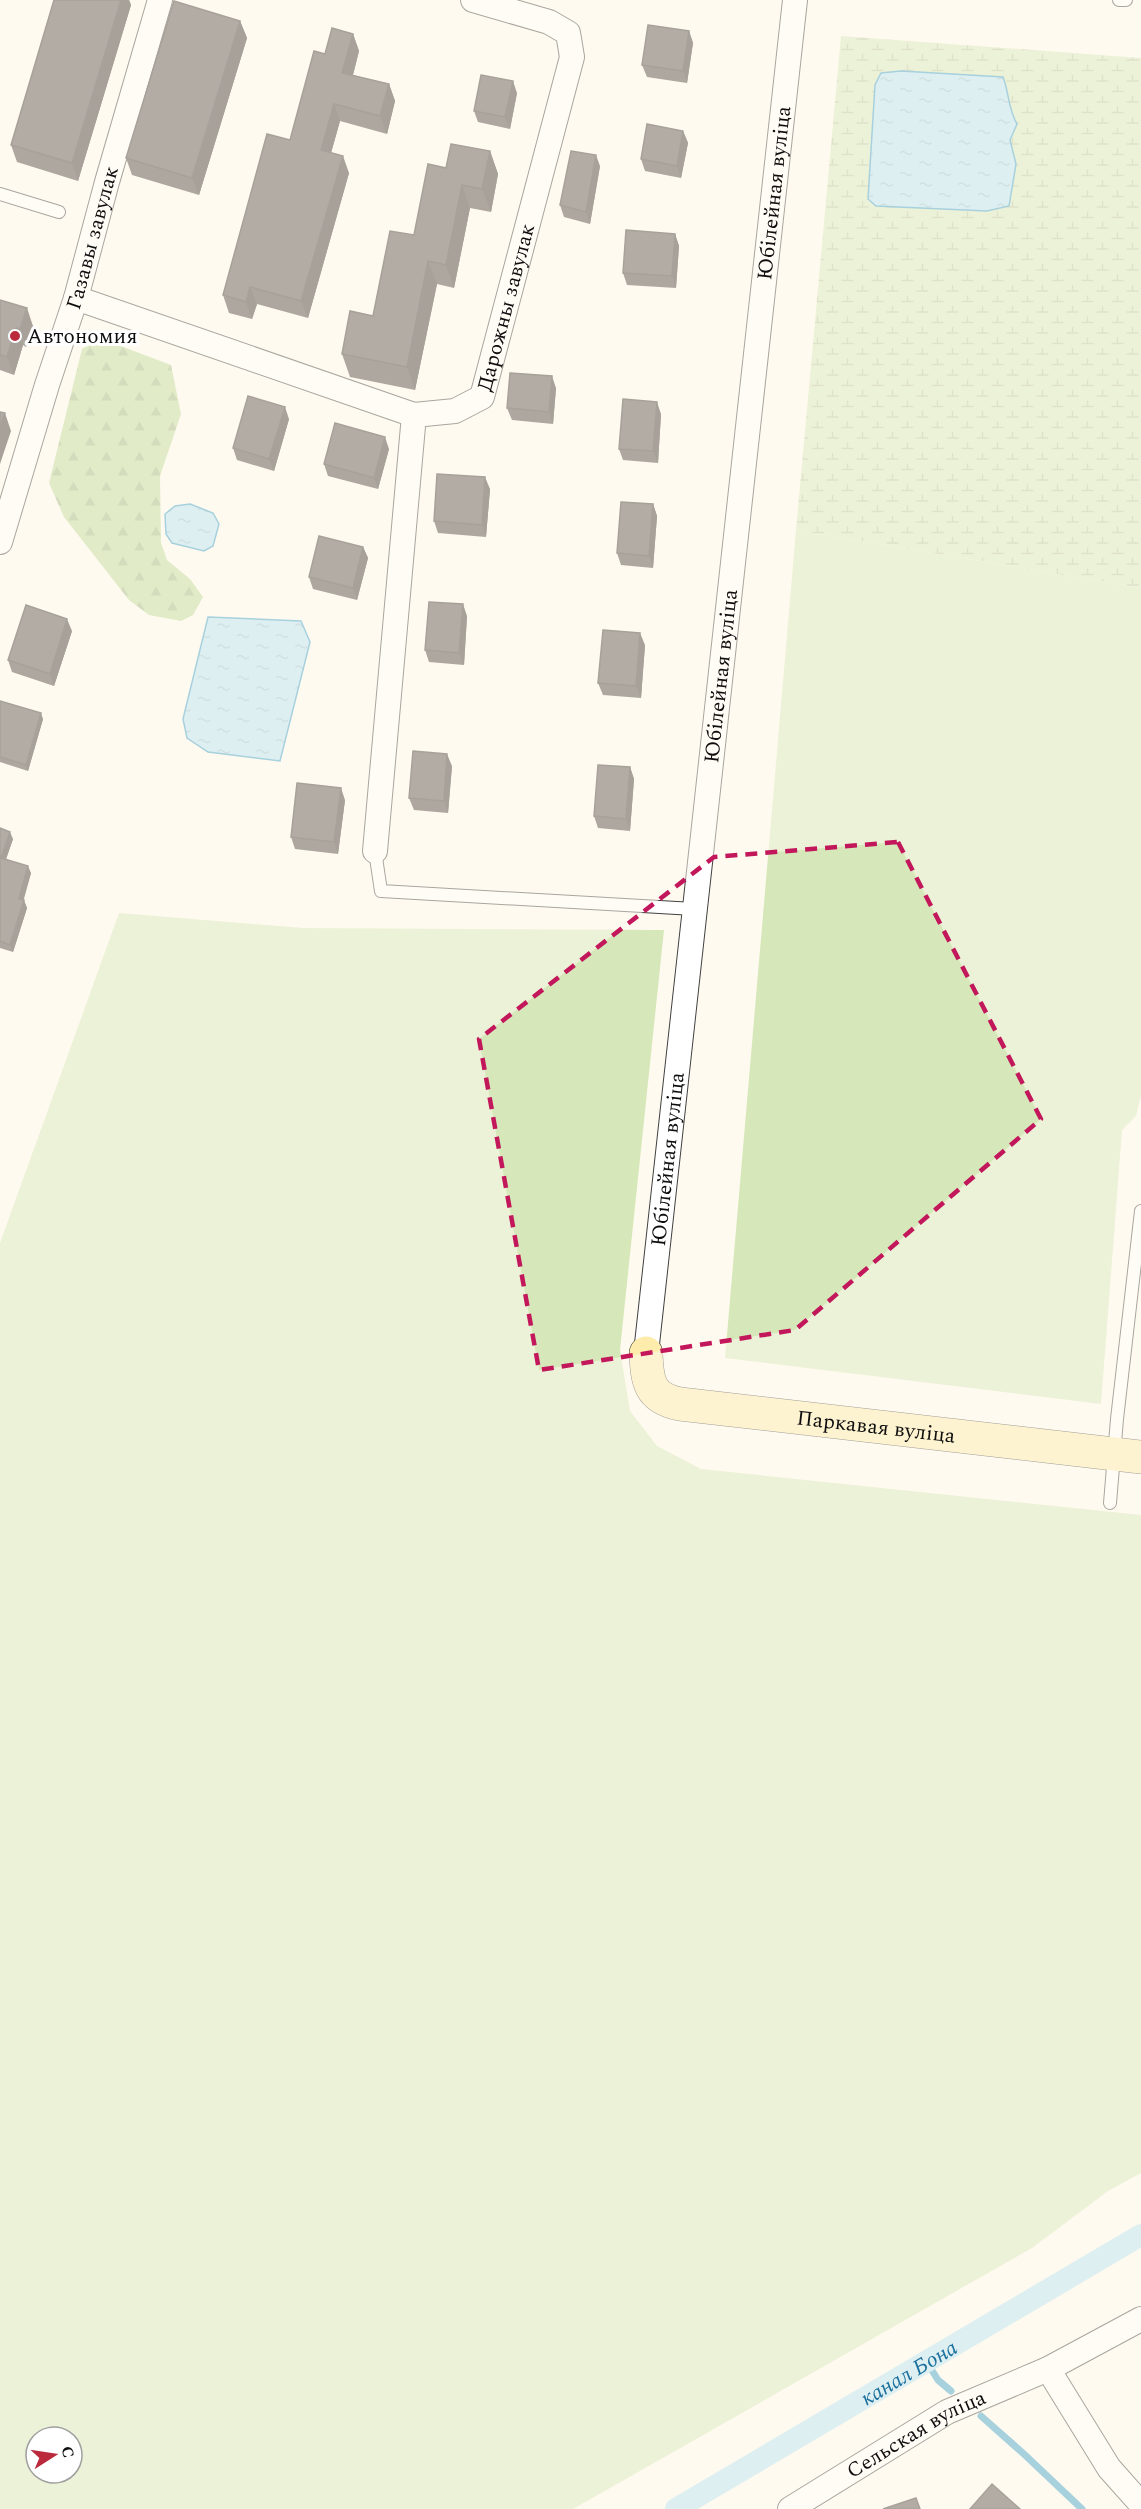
<svg xmlns="http://www.w3.org/2000/svg" width="1141" height="2509" viewBox="0 0 1141 2509" font-family="Spectral,serif">
<style>
.green{fill:#d6e8ba;fill-rule:evenodd}
.forest{fill:url(#forest-firs)}
.wetland{fill:url(#wetland-marsh)}
.water{fill:url(#water-ripples);stroke:#3e9fca;stroke-width:1.5}
.lines{fill:none;stroke-linecap:round;stroke-linejoin:round}
.stream{stroke:#3e9fca;stroke-width:7}
.canal{stroke:#b5e3f5;stroke-width:22}
.lane-casing{stroke:#414141;stroke-width:14}
.street-casing{stroke:#414141;stroke-width:26}
.secondary-casing{stroke:#303030;stroke-width:34}
.lane{stroke:#fff;stroke-width:12}
.street{stroke:#fff;stroke-width:24}
.secondary{stroke:#fdecac;stroke-width:33}
.wall{fill:#4a4340}
.shaded-wall{fill:#3c3734}
.building{fill:#564e4a;stroke:#3c3734;stroke-width:1.5}
.marked{fill:none;stroke:#c2185b;stroke-width:4.5;stroke-dasharray:12 8;stroke-linejoin:round}
.poi-dot{fill:#bb293d;stroke:#fff;stroke-width:2}
.labels{text-anchor:middle;stroke-width:6;stroke-linejoin:round;paint-order:stroke}
.street-label{font-size:21px;fill:#0e0e0e;stroke:#fff}
.poi-label{font-size:21px;fill:#0e0e0e;stroke:#fff;text-anchor:start}
.water-label{font-size:22px;font-style:italic;fill:#1a709d;stroke:#fff}
</style>
<defs>
<pattern id="forest-firs" width="22" height="20" patternUnits="userSpaceOnUse" patternTransform="scale(1.5)"><rect width="22" height="20" fill="#bcd999"/><path d="M5 1l3.5 6h-7zM16 11l3.5 6h-7z" fill="#a0b983"/></pattern>
<pattern id="wetland-marsh" width="20" height="14" patternUnits="userSpaceOnUse" patternTransform="scale(1.5)"><rect width="20" height="14" fill="#d6e8ba"/><path d="M1 5h8M5 5V1M11 12h8M15 12V8" fill="none" stroke="#b6c69f"/></pattern>
<pattern id="water-ripples" width="26" height="14" patternUnits="userSpaceOnUse" patternTransform="scale(1.5)"><rect width="26" height="14" fill="#b5e3f5"/><path d="M2 4q2-2 4 0t4 0M15 11q2-2 4 0t4 0" fill="none" stroke="#9ac2d1"/></pattern>
</defs>
<rect width="100%" height="100%" fill="#fffaef"/>
<!-- green -->
<path class="green" d="M796,530L1141,588V1095L1136,1116L1122,1130L1101,1404L725,1358Z
M119,913L303,928L664,930L620,1350L630,1411L657,1446L701,1469L1141,1515V2173L1108,2191L1032,2248L573,2509H0V1243ZM36,2437H72V2473H36Z"/>
<!-- forest -->
<path class="forest" d="M110,342L171,365L181,414L160,476L161,543L167,560L190,579L203,597L193,615L181,621L149,615L129,600L64,517L49,483L82,349L91,344Z"/>
<!-- wetland -->
<path class="wetland" d="M841,36L1141,58V588L796,530Z"/>
<!-- water -->
<path class="water" d="M901,71L1003,77C1009,92 1008,109 1017,124L1010,140L1016,164L1009,206L987,211L876,206L868,199L875,85L881,73Z
M190,504L213,513L219,524L213,546L204,551L172,543L166,534L165,514L175,506Z
M208,617L301,621L310,642L280,761L208,752L187,738L183,719Z"/>
<g class="lines">
<!-- stream -->
<path class="stream" d="M926,2361L938,2380L951,2391
M981,2416L1025,2455L1082,2509"/>
<!-- canal -->
<path class="canal" id="s1" d="M676,2509L1141,2235"/>
<defs>
<path id="lane" d="M1119,0H1126
M0,194L59,212
M375,851L381,891L694,909
M1110,1503L1117,1419L1141,1211"/>
<g id="street">
<path d="M76,298L414,415"/>
<path id="s2" d="M0,542L47,385L76,298L107,182L160,0"/>
<path id="s3" d="M375,851L414,415L455,411L482,397L572,57L568,33L549,22L473,0"/>
<path id="s4" d="M646,1353L795,0"/>
<path d="M1048,2369L1109,2468L1141,2504"/>
<path id="s5" d="M790,2509L947,2412L1048,2369L1141,2319"/>
</g>
<g id="secondary">
<path id="s6" d="M646,1353C647,1381 649,1398 680,1404L1141,1457"/>
</g>
</defs>
<!-- lane casing -->
<use href="#lane" class="lane-casing"/>
<!-- street casing -->
<use href="#street" class="street-casing"/>
<!-- secondary casing -->
<use href="#secondary" class="secondary-casing"/>
<!-- lane -->
<use href="#lane" class="lane"/>
<!-- street -->
<use href="#street" class="street"/>
<!-- secondary -->
<use href="#secondary" class="secondary"/>
</g>
<!-- wall -->
<path class="wall" d="M54,0H129L131,5L78,181L17,162L11,145Z
M240,21L247,38L199,195L132,175L126,158Z
M689,31L693,43L687,83L647,77L642,65Z
M353,34L359,51L353,75L389,84L395,101L387,134L340,121L331,153L349,173L308,318L257,304L252,319L229,313L223,295L290,140Z
M517,93L510,129L478,122L474,111Z
M683,131L688,143L681,178L645,171L641,159Z
M490,151L498,174L491,212L470,208L454,288L437,284L415,390L350,377L342,354L373,316L414,235L446,168Z
M600,166L590,224L564,217L560,205Z
M675,234L679,246L676,288L627,285L623,273Z
M0,300L33,326L26,347L23,345L14,375L0,370Z
M556,388L553,424L512,420L507,408Z
M661,414L658,463L623,460L619,449Z
M289,419L274,471L237,460L233,448Z
M389,449L378,489L328,476L324,464Z
M490,489L486,537L438,533L434,521Z
M653,504L657,516L653,568L621,565L617,553Z
M363,547L368,558L357,600L313,589L309,577Z
M467,616L464,665L429,662L425,650Z
M72,631L54,686L12,672L8,660Z
M645,645L641,698L603,695L598,683Z
M0,701L43,719L28,771L0,762Z
M452,766L448,813L414,810L409,798Z
M630,767L634,779L630,831L598,828L594,816Z
M345,800L338,854L295,849L291,837Z
M0,828L13,839L6,859L31,873L23,900L27,908L13,952L0,948Z"/>
<!-- shaded-wall -->
<path class="shaded-wall" d="M121,0H129L131,5L78,181L72,163Z
M240,21L247,38L199,195L192,178Z
M689,31L693,43L687,83L683,71Z
M353,34L359,51L349,90L342,73Z
M513,81L517,93L510,129L505,117Z
M389,84L395,101L387,134L380,116Z
M334,104L340,121L327,167L321,150Z
M683,131L688,143L681,178L677,166Z
M490,151L498,174L491,212L482,189Z
M596,155L600,166L590,224L586,212Z
M343,156L349,173L308,318L301,301Z
M462,185L470,208L454,288L446,265Z
M675,234L679,246L676,288L672,276Z
M428,261L437,284L415,390L407,367Z
M250,287L257,304L252,319L246,302Z
M27,308L33,326L26,347L20,329Z
M16,328L23,345L14,375L7,357Z
M552,376L556,388L553,424L549,412Z
M657,402L661,414L658,463L653,451Z
M285,407L289,419L274,471L269,459Z
M5,413L11,431L0,464V427Z
M385,437L389,449L378,489L374,478Z
M485,477L490,489L486,537L482,525Z
M653,504L657,516L653,568L649,556Z
M363,547L368,558L357,600L353,588Z
M463,604L467,616L464,665L459,653Z
M67,619L72,631L54,686L50,674Z
M640,633L645,645L641,698L636,686Z
M41,713L43,719L28,771L26,765Z
M447,754L452,766L448,813L444,801Z
M630,767L634,779L630,831L626,819Z
M341,788L345,800L338,854L334,842Z
M10,832L13,839L4,865L1,858Z
M28,866L31,873L22,906L19,899Z
M24,900L27,908L13,952L10,945Z"/>
<!-- building -->
<path class="building" d="M54,0H121L72,163L11,145Z
M174,1L240,21L192,178L126,158Z
M648,25L689,31L683,71L642,65Z
M332,28L353,34L342,73L389,84L380,116L334,104L321,150L343,156L301,301L250,287L246,302L223,295L267,134L290,140L314,51L325,54Z
M481,75L513,81L505,117L474,111Z
M647,124L683,131L677,166L641,159Z
M451,144L490,151L482,189L462,185L446,265L428,261L407,367L342,354L350,311L373,316L390,231L414,235L428,164L446,168Z
M571,151L596,155L586,212L560,205Z
M626,230L675,234L672,276L623,273Z
M0,300L27,308L20,329L16,328L7,357L0,355Z
M510,373L552,376L549,412L507,408Z
M248,396L285,407L269,459L233,448Z
M623,399L657,402L653,451L619,449Z
M0,412L5,413L0,427Z
M335,423L385,437L374,478L324,464Z
M437,474L485,477L482,525L434,521Z
M621,502L653,504L649,556L617,553Z
M319,536L363,547L353,588L309,577Z
M429,602L463,604L459,653L425,650Z
M26,605L67,619L50,674L8,660Z
M603,630L640,633L636,686L598,683Z
M0,701L41,713L26,765L0,757Z
M413,751L447,754L444,801L409,798Z
M598,765L630,767L626,819L594,816Z
M297,783L341,788L334,842L291,837Z
M0,828L10,832L1,858L28,866L19,899L24,900L10,945L0,941Z
M992,2484L1020,2509H970Z
M916,2498L920,2509H883Z"/>
<!-- marked area -->
<path d="M0 0H1141V2509H0ZM898,842L1041,1119L795,1330L539,1370L479,1039L714,857Z" fill="#fffaef" fill-opacity=".55" fill-rule="evenodd"/>
<path class="marked" d="M898,842L1041,1119L795,1330L539,1370L479,1039L714,857Z"/>
<!-- markers -->
<circle class="poi-dot" cx="15" cy="336" r="6"/>
<g class="labels">
<!-- street labels -->
<g class="street-label">
<text dy="7" stroke="none"><textPath href="#s4" startOffset="1167">Юбілейная вуліца</textPath></text>
<text dy="7" stroke="none"><textPath href="#s2" startOffset="318">Газавы завулак</textPath></text>
<text dy="7" stroke="none"><textPath href="#s3" startOffset="602">Дарожны завулак</textPath></text>
<text dy="7" stroke="none"><textPath href="#s4" startOffset="681">Юбілейная вуліца</textPath></text>
<text dy="7" stroke="none"><textPath href="#s4" startOffset="195">Юбілейная вуліца</textPath></text>
<text dy="7" stroke="none"><textPath href="#s6" startOffset="266">Паркавая вуліца</textPath></text>
<text dy="7" stroke="none"><textPath href="#s5" startOffset="147">Сельская вуліца</textPath></text>
</g>
<!-- poi labels -->
<g class="poi-label">
<text x="27" y="343">Автономия</text>
</g>
<!-- water labels -->
<g class="water-label">
<text dy="8" stroke="none"><textPath href="#s1" startOffset="270">канал Бона</textPath></text>
</g>
</g>
<!-- north arrow -->
<g transform="translate(54 2455) rotate(78)"><circle r="28" fill="#ffffff" stroke="#9f9f9f" stroke-width="1.5"/>
<path d="M0-4.5L10 22L0 15L-10 22Z" fill="#bb293d"/>
<text y="-9" font-size="16" font-weight="bold" text-anchor="middle" fill="#0e0e0e">С</text>
</g>
</svg>
